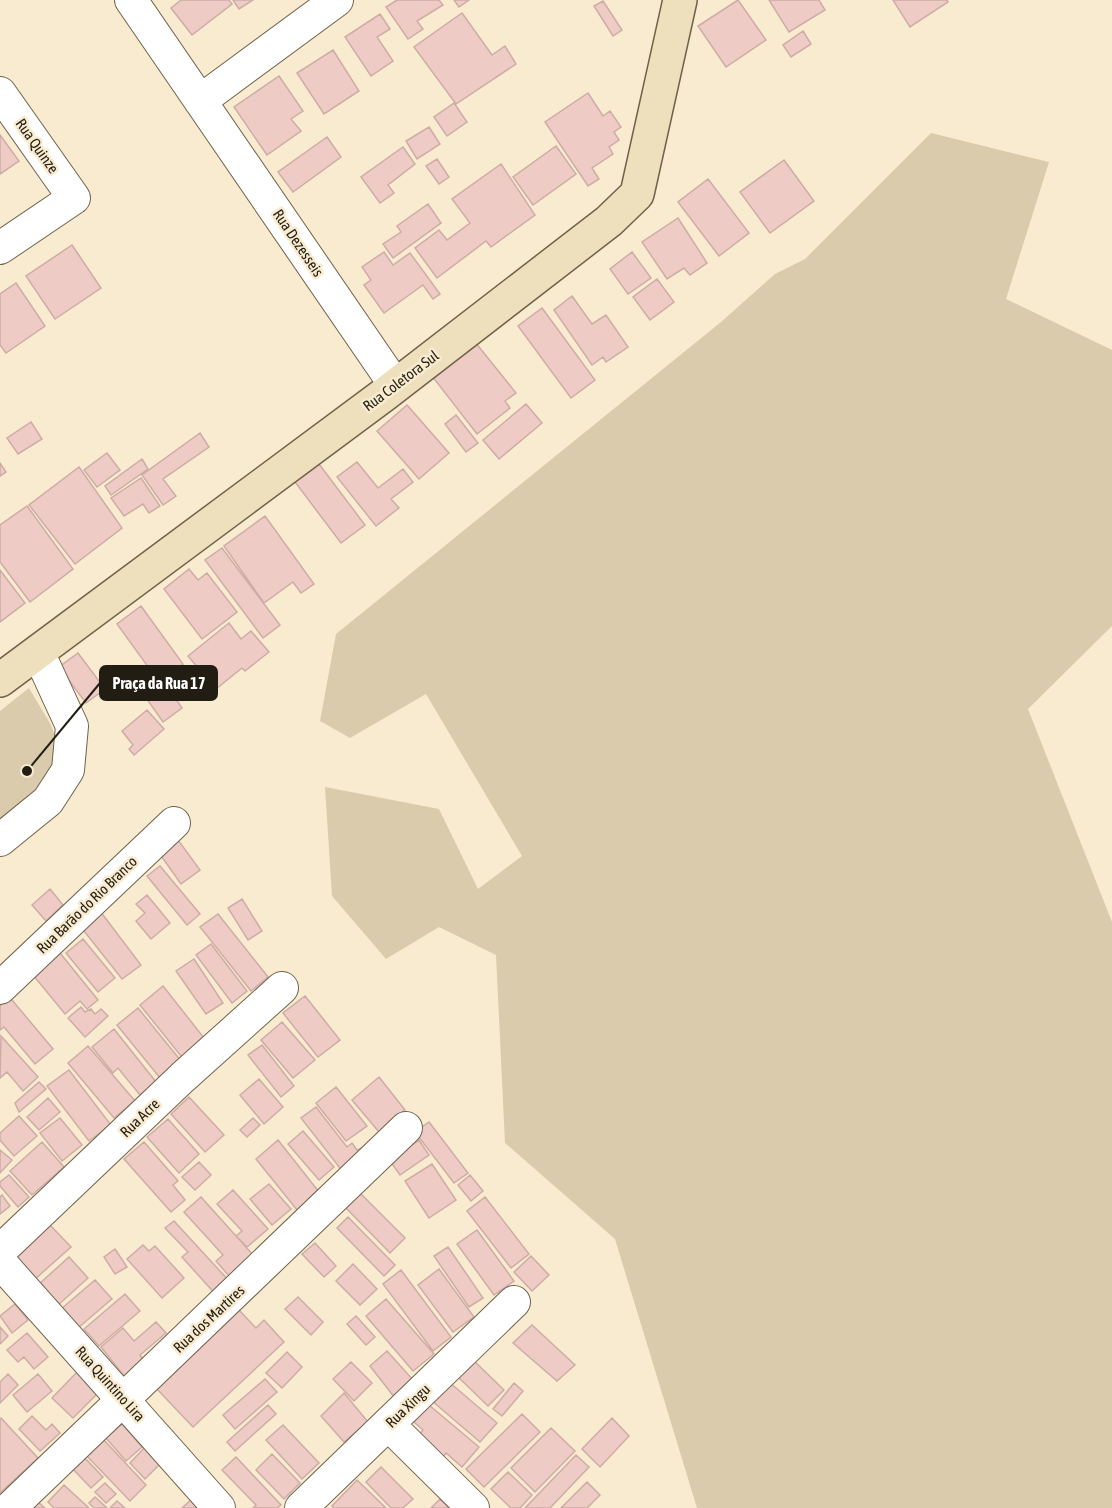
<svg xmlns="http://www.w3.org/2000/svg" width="1112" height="1508" viewBox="0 0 1112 1508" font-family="'Asap Condensed',sans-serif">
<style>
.green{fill:#dacbac}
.building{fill:#eeccc5;stroke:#ceaca6;stroke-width:1.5}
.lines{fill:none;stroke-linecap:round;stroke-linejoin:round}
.street-casing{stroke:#6f624a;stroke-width:34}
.secondary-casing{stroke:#6f624a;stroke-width:36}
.street{stroke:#fff;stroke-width:32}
.secondary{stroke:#eedfbd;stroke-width:33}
.labels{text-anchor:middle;stroke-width:5;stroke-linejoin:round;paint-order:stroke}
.street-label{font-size:15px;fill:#221d13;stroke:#f9ebcf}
.leader{fill:none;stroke:#221d13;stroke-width:2}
.callout-dot{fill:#221d13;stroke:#f9ebcf;stroke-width:2}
.callout{fill:#221d13;stroke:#221d13;stroke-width:2}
.callout-label{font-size:16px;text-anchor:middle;font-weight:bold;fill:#fff}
</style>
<rect width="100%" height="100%" fill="#f9ebcf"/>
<!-- green -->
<path class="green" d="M931,133L1049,162L1006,299L1112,350V626L1028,709L1112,922V1508H697L615,1239L505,1143L496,955L439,927L386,959L332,896L325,787L439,809L478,889L522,856L426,694L350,738L320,721L336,634L721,322L775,274L805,259Z
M29,688L51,725L62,755L47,786L0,823V711Z"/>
<!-- building -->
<path class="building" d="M181,0H229L232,4L192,35L171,8Z
M233,0H253L239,9Z
M397,0H439L443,5L417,21L423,29L408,39L386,7Z
M454,0H469L459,7Z
M738,0L766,40L726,67L698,26Z
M769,0H819L825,10L789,32Z
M893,0H947L948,2L910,27Z
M603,1L622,30L613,36L594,6Z
M462,13L492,55L505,46L516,64L456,104L414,47Z
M380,14L390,29L377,37L393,61L371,76L345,37Z
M803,31L811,44L791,57L783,45Z
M333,50L359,91L324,114L297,73Z
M279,76L303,111L291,119L301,131L267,155L234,107Z
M588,93L603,116L610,111L621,127L614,132L619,140L609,147L613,154L592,168L599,179L588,186L545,122Z
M454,103L467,122L447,136L434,117Z
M429,127L440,144L417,159L406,141Z
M0,135L19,161L0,174Z
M327,137L341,157L293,192L278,172Z
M556,146L576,174L533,205L513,177Z
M403,147L415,164L388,185L394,193L380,203L361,177Z
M437,159L449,177L439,184L426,166Z
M784,160L814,201L770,233L740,192Z
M501,164L535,215L491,247L486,241L437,278L415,248L439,230L447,240L470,223L452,199Z
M708,179L749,233L719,256L678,202Z
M428,204L441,223L393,258L383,244L401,232L397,226Z
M678,218L707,263L690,275L684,268L667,279L642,242Z
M72,245L101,288L55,319L26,276Z
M384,252L393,265L410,253L440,294L433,299L423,285L384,313L364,285L371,280L362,267Z
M632,252L651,278L628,294L610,269Z
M657,279L674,302L650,320L633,297Z
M16,283L45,326L6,353L0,345V294Z
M572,296L592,324L606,315L628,347L606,362L603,357L592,365L554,310Z
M542,308L595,380L571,398L518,326Z
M475,342L516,393L505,401L510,408L477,434L432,376Z
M526,404L542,423L499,459L483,440Z
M407,405L449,453L419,479L377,431Z
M456,415L478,443L466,452L445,424Z
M31,422L42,439L18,454L7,438Z
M200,433L209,447L163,479L176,496L163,505L142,475Z
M107,453L120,470L97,487L84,470Z
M142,459L148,469L111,495L105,486Z
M357,462L378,488L403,469L413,482L391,499L399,508L376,526L337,477Z
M0,463L6,472L0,476Z
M319,464L365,525L341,543L295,482Z
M79,467L122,528L75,564L29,505Z
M141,478L160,506L149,513L143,504L124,516L111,498Z
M27,506L73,569L30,602L0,562V525Z
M265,516L314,584L301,593L293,582L264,603L224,546Z
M222,548L280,625L263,638L205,560Z
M189,569L198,580L207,573L237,612L202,639L164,589Z
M0,570L25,603L0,622Z
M141,606L183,664L159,682L117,624Z
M229,623L241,639L251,631L269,652L245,671L242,668L216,689L188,656Z
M78,653L105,689L86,703L59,667Z
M164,681L182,708L163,722L144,695Z
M147,710L164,729L134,755L129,749L133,745L122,731Z
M178,840L200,870L181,884L159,853Z
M160,866L200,914L187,925L147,876Z
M50,889L63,905L46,921L32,905Z
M147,895L170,923L151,939L136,921L145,913L136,904Z
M242,899L262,931L248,940L228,908Z
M100,911L141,965L122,979L80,926Z
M218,914L268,977L251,991L200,927Z
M83,939L115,978L98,992L66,953Z
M211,944L247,991L232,1003L196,955Z
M56,948L98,1000L87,1009L80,1001L65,1014L29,970Z
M194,959L223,1003L206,1014L176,971Z
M163,986L208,1043L185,1061L140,1005Z
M7,994L53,1049L35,1064L4,1027L0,1030V1006L2,1004L0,1002Z
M305,996L340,1040L318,1057L283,1013Z
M81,1007L85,1012L91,1009L95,1014L101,1009L108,1016L85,1037L68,1018Z
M138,1008L181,1061L160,1078L117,1025Z
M282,1022L315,1060L293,1078L261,1040Z
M114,1029L156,1082L140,1095L118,1068L113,1073L92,1047Z
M1,1036L38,1077L23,1091L7,1072L0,1078Z
M262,1045L294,1086L281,1097L248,1055Z
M88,1046L135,1101L114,1118L68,1063Z
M69,1070L111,1125L89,1141L47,1086Z
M379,1077L405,1110L379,1132L352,1100Z
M259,1079L283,1107L264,1124L240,1095Z
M39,1082L46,1089L19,1112L15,1103Z
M336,1087L367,1126L346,1141L316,1103Z
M189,1097L224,1135L205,1152L171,1114Z
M48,1098L60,1112L39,1130L27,1117Z
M316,1107L347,1147L352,1143L357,1150L362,1148L367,1154L343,1172L301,1118Z
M19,1116L37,1136L14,1156L0,1140V1133Z
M60,1118L82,1145L62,1161L40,1133Z
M253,1118L260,1125L247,1137L240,1130Z
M168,1119L199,1154L179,1173L147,1137Z
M429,1122L468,1173L454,1183L415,1132Z
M303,1131L334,1167L319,1180L288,1144Z
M278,1140L319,1192L297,1210L256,1159Z
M419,1140L429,1155L400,1175L390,1161Z
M42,1142L64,1167L32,1195L10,1171Z
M144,1142L178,1181L173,1185L185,1200L171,1212L124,1159Z
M0,1150L12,1160L0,1173Z
M199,1162L211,1175L195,1190L182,1177Z
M432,1164L456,1200L429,1218L405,1181Z
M9,1175L29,1197L18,1207L0,1186V1182Z
M470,1175L483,1191L471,1201L458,1185Z
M269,1184L291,1209L272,1225L250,1199Z
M233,1190L268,1229L247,1247L236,1236L242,1231L217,1204Z
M360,1193L405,1238L390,1253L345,1207Z
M2,1195L10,1206L0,1214V1197Z
M201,1197L254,1256L230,1277L216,1261L223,1255L184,1212Z
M485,1197L529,1254L511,1268L467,1211Z
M348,1217L395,1265L384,1276L337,1228Z
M174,1221L231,1283L217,1296L182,1257L188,1252L165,1228Z
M50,1225L71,1247L34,1280L14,1257Z
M477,1230L514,1281L494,1295L457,1244Z
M315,1243L336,1266L324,1277L302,1254Z
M143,1245L149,1251L155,1246L184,1278L162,1298L127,1259Z
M448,1247L483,1298L469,1307L434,1256Z
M115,1249L127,1267L115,1274L104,1257Z
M531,1256L549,1275L532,1291L514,1272Z
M69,1257L88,1278L57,1306L38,1285Z
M353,1264L377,1289L360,1305L336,1281Z
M439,1269L474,1317L453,1332L418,1285Z
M401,1270L451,1337L433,1351L383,1284Z
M95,1280L112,1299L78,1328L61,1309Z
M125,1294L140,1311L99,1346L84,1329Z
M298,1297L323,1322L311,1335L285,1309Z
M386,1299L434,1354L413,1371L366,1316Z
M15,1304L28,1320L12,1333L0,1316Z
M239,1310L256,1328L264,1320L284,1342L193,1427L156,1388Z
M356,1316L375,1337L366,1345L347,1324Z
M156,1322L166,1333L140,1355L144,1360L125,1377L101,1347L123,1328L134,1341Z
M532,1325L575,1365L557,1381L513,1343Z
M0,1327L8,1336L0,1344Z
M27,1333L48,1357L34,1369L24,1357L18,1362L7,1350Z
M387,1351L413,1380L395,1398L370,1366Z
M287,1352L302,1367L282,1388L266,1373Z
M472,1359L504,1390L488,1406L456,1375Z
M351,1362L372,1383L354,1401L333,1379Z
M77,1372L98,1393L73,1418L52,1398Z
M8,1374L18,1385L0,1403V1382Z
M38,1374L52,1391L27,1412L13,1395Z
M265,1379L277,1392L235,1429L223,1415Z
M449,1382L497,1423L480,1442L432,1401Z
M514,1383L523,1391L502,1416L493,1409Z
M344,1393L368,1422L344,1442L321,1416Z
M268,1405L276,1414L235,1451L227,1442Z
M429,1405L479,1447L462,1467L446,1453L440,1462L414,1440L423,1430L414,1422Z
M522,1414L540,1432L484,1487L466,1469Z
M32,1416L46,1430L52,1424L60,1433L40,1451L19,1429Z
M1,1418L38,1458L0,1493V1419Z
M612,1418L629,1436L600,1467L582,1449Z
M122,1424L142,1447L126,1461L106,1438Z
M283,1425L319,1463L302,1479L266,1440Z
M551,1428L575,1451L535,1492L511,1468Z
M101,1437L146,1485L130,1501L84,1453Z
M146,1446L162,1462L145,1479L130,1463Z
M272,1454L300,1483L284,1499L256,1470Z
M82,1455L103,1477L91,1488L70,1466Z
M576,1455L589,1467L550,1508H525Z
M236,1457L281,1505L277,1508H253L256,1505L222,1470Z
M381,1467L413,1499L403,1508H391L366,1482Z
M508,1472L532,1495L520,1508H511L491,1489Z
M357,1480L386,1508H334L332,1506Z
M587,1482L600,1495L587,1508H561Z
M105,1483L116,1494L106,1503L95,1492Z
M64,1485L89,1508H54L48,1502Z
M95,1497L107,1508H94L89,1503Z
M193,1498L202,1508H182Z
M440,1499L449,1508H431Z
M117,1501L125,1508H110Z
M38,1502L45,1508H33Z"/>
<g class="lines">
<defs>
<path id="street" d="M131,0L395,385
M0,93L74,198L0,248
M200,101L337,0
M0,840L48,801L68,770L72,726L38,652
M0,988L174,823
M0,1251L183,1077L282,988
M0,1262L219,1508
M389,1425L473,1508
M10,1508L406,1128
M301,1508L514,1302"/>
<path id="secondary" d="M0,680L385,394L609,221L637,194L680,0"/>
</defs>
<!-- street casing -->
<use href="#street" class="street-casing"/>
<!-- secondary casing -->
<use href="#secondary" class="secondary-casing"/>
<!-- street -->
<use href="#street" class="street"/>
<!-- secondary -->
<use href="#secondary" class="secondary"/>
</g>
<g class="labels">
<!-- street labels -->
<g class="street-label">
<text transform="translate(37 146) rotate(55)" y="5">Rua Quinze</text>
<text transform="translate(298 243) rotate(56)" y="5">Rua Dezesseis</text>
<text transform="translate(401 381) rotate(-37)" y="5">Rua Coletora Sul</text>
<text transform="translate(87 905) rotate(-44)" y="5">Rua Barão do Rio Branco</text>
<text transform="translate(140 1118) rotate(-44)" y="5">Rua Acre</text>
<text transform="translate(209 1319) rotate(-43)" y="5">Rua dos Martires</text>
<text transform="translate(110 1384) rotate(48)" y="5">Rua Quintino Lira</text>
<text transform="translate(408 1406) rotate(-44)" y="5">Rua Xingu</text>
</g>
</g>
<!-- callouts -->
<path class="leader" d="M27 771L100 683"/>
<circle class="callout-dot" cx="27" cy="771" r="6"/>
<rect class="callout" x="100" y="666" width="117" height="34" rx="6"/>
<g class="callout-label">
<text x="159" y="689">Praça da Rua 17</text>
</g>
</svg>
